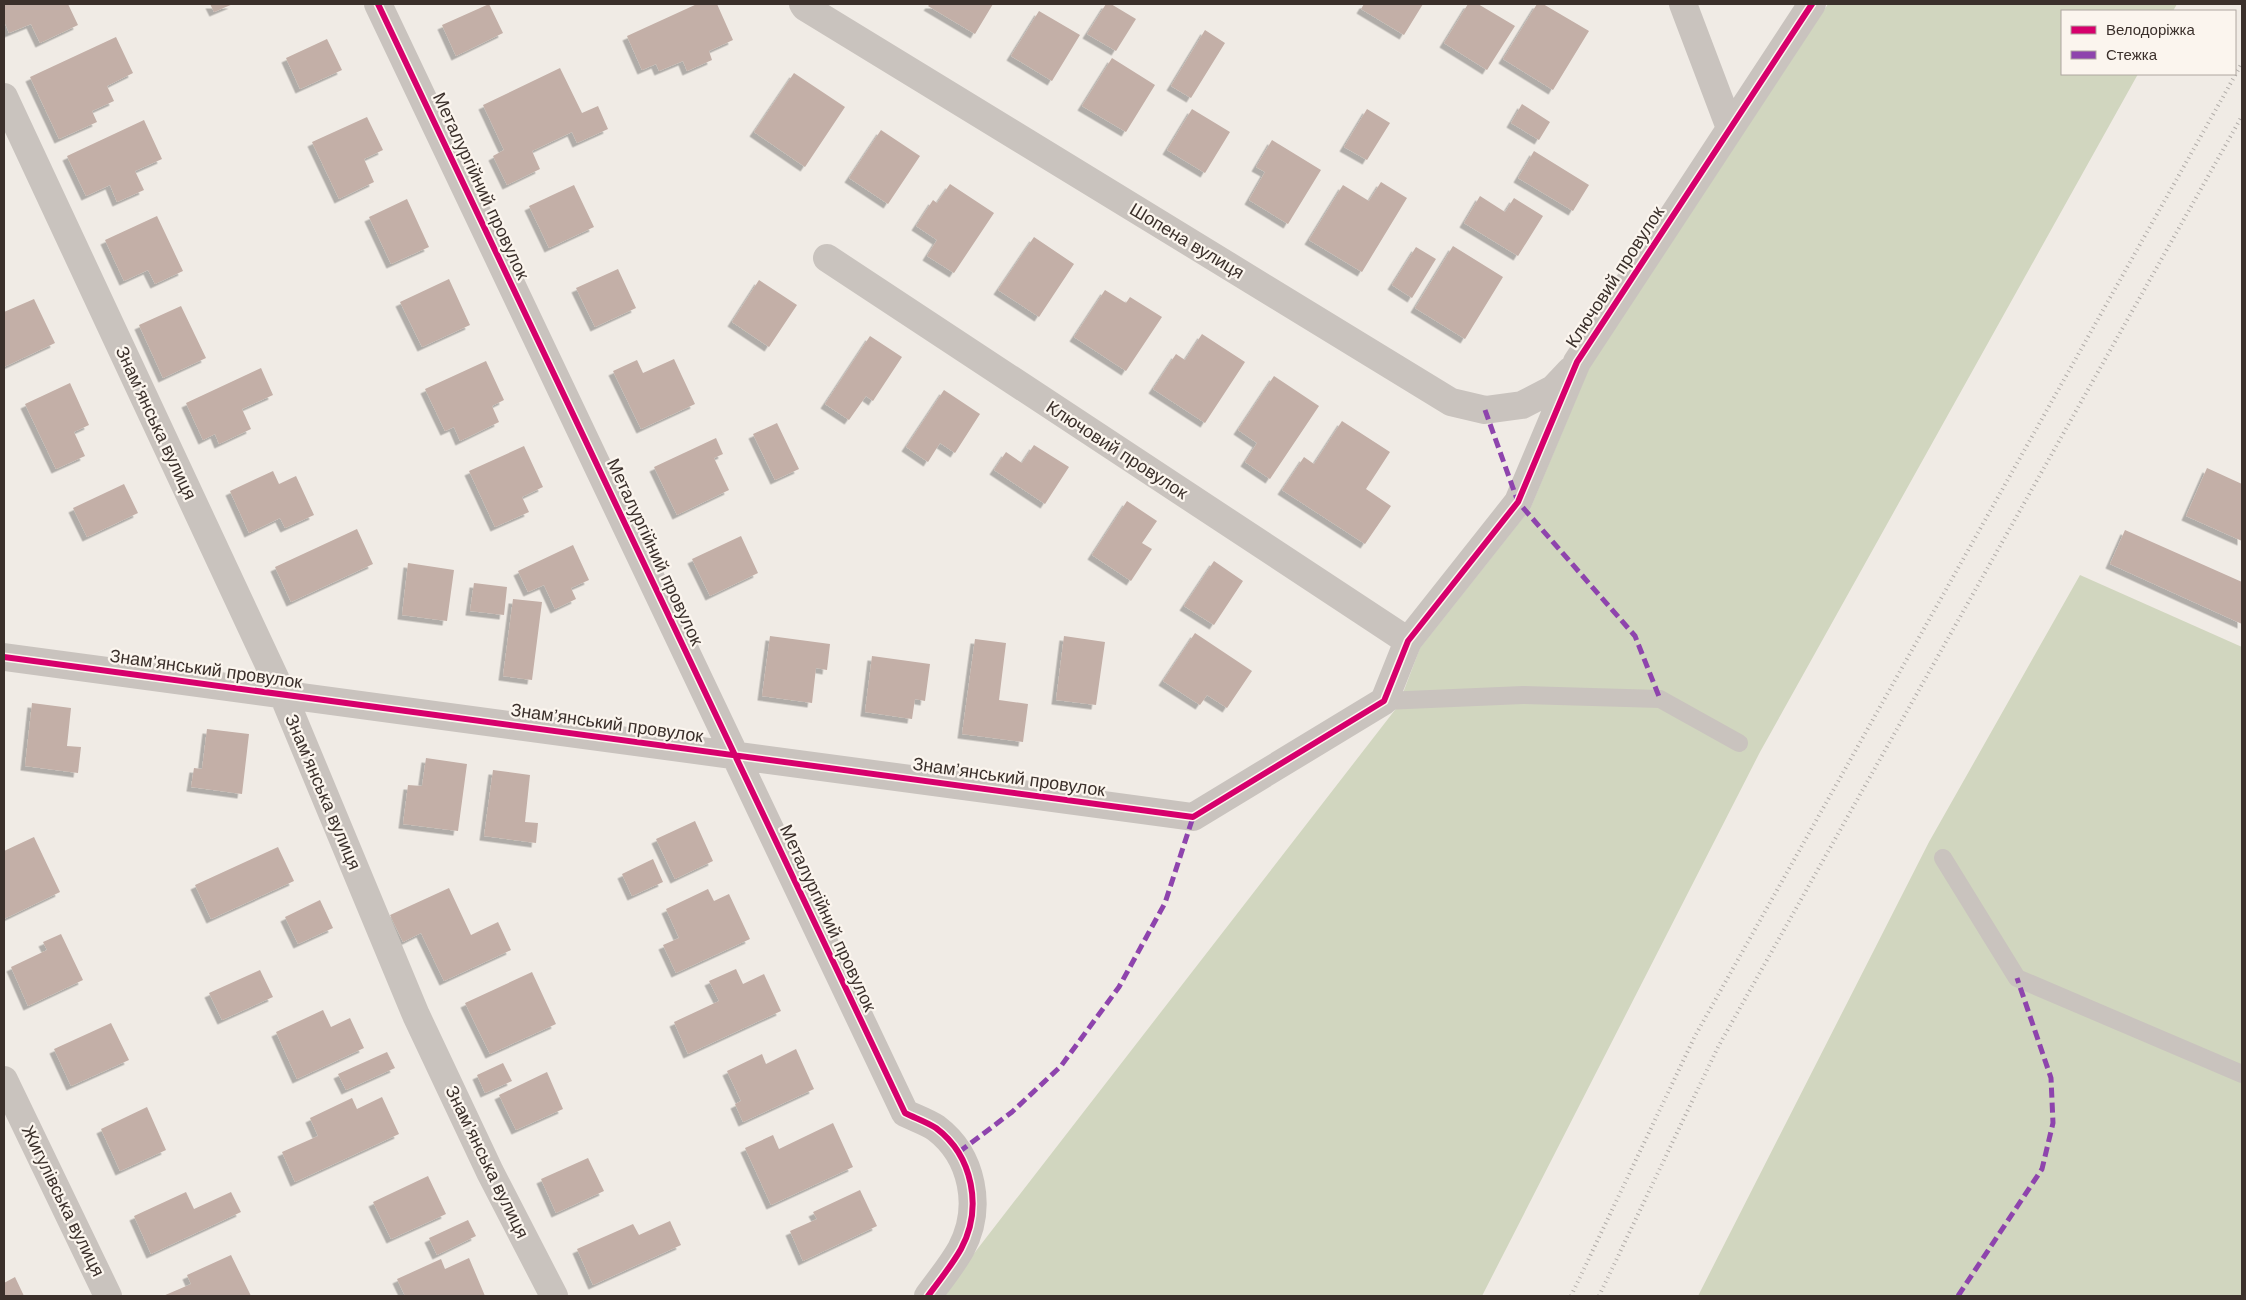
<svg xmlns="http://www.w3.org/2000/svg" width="2246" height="1300" viewBox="0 0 2246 1300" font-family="Arial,sans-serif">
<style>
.green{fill:#d1d6bf}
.building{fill:#c3afa7;filter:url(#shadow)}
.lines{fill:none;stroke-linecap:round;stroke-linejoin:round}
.lane{stroke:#c9c3be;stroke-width:18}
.street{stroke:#c9c3be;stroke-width:28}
.rail{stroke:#b1aca8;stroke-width:4;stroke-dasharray:1 4;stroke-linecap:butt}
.quiet{stroke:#8e44ad;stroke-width:5;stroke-dasharray:10 5;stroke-linecap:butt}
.cycleway-casing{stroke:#fbf5ee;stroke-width:9}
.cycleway{stroke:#d6006c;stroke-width:6}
.labels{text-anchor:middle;stroke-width:4.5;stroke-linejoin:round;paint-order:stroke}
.street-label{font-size:18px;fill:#3b302b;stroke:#fbf5ee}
</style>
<defs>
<filter id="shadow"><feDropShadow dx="-4.5" dy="4.5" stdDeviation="0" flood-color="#0004"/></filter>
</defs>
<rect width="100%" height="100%" fill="#f0ebe5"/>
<!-- green -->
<path class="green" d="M1828,4H2177L2173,11H2062V74H2138L1760,752L1482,1296H945L972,1256L1398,706L1420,648L1530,509L1589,368Z
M2080,575L2242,647V1296H1698L1929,842Z"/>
<!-- building -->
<path class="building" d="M4,4H68L78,25L40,43L31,24L9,33L4,21Z
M210,4H233L214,12Z
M489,4L503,33L456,56L442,25Z
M697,4H717L733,40L709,51L712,60L687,71L683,61L659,71L656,64L642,70L627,36Z
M930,4H993L975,34L928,6Z
M1106,4H1111L1136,19L1116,51L1087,34Z
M1364,4H1423L1404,35L1361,9Z
M1468,4H1478L1515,26L1487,70L1444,43Z
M1537,4H1543L1589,31L1553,90L1503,59Z
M1039,11L1080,35L1052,81L1011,56Z
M1205,30L1225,43L1191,98L1171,86Z
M116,37L133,73L107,86L114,101L92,111L97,122L59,139L30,77Z
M327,39L342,70L300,89L286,58Z
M1112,58L1155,85L1126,132L1082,106Z
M560,68L582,113L598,106L608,129L577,143L572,132L532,151L540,169L507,185L493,156L504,150L483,105Z
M794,73L845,107L805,167L754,132Z
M1522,104L1550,122L1539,140L1511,123Z
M1192,109L1230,132L1205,173L1167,150Z
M1367,109L1390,123L1367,160L1344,147Z
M367,117L383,150L364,159L374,182L339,199L312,142Z
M144,120L162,159L135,171L144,190L117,202L110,185L86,196L67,156Z
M881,130L920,156L888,204L849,178Z
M1272,140L1321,170L1288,224L1249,200L1265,172L1256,167Z
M1534,151L1589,185L1573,211L1518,178Z
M1381,182L1407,198L1362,272L1309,240L1343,185L1369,201Z
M950,184L994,213L954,273L927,256L937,240L916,226L933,200L937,203Z
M574,185L594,227L549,248L529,206Z
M1480,196L1505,212L1514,198L1543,216L1518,256L1464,223Z
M407,199L429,247L391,264L369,217Z
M157,216L183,271L155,284L148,270L124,281L105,240Z
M1034,237L1074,264L1039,317L998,290Z
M1453,246L1503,277L1465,339L1415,308Z
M1416,247L1436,259L1412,298L1392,285Z
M618,269L636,308L595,327L576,288Z
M449,279L470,325L422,347L400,302Z
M759,280L797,305L769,347L732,322Z
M1105,290L1126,303L1130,297L1162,317L1126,371L1074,337Z
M34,299L55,343L4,367V312Z
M181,306L206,358L163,378L139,325Z
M1202,334L1245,362L1205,423L1153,389L1176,354L1185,360Z
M870,336L902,357L873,401L866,396L849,420L825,404Z
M674,359L695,404L641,429L613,371L637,360L643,373Z
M486,361L504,400L492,406L499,422L460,441L454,427L445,431L425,389Z
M261,368L273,395L242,409L251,429L219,444L215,434L203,440L186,403Z
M1274,376L1319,406L1270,479L1245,462L1257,443L1238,430Z
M70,383L89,425L74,432L85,456L56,469L25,404Z
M944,390L980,414L955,453L940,443L928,462L906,447Z
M1342,421L1390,452L1366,489L1391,506L1365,544L1282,490L1304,457L1314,464Z
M777,423L799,469L775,480L753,434Z
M716,438L723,454L714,458L729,490L677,515L654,467Z
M1034,445L1069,467L1045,504L994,470L1006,452L1022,463Z
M524,446L543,487L522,497L529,512L495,527L469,471Z
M2207,468L2242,484V541L2186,516Z
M273,471L279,484L296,476L314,515L285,528L280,518L249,533L230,491Z
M124,484L138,513L87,537L73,508Z
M1127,501L1157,521L1142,543L1152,549L1131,581L1092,555Z
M357,529L373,564L291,602L275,567Z
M2125,530L2242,582V624L2110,564Z
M741,536L758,573L710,596L692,559Z
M573,545L589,580L571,588L576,599L555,609L544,585L528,592L518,571Z
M1214,561L1243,581L1214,625L1184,606Z
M408,563L454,570L447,621L402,615Z
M474,583L507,587L504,615L470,611Z
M513,599L542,602L532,680L503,676Z
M1195,633L1252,671L1227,708L1207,695L1200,705L1163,681Z
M770,636L830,644L827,670L816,668L812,703L762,696Z
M1064,636L1105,642L1096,705L1056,700Z
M975,639L1006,643L999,700L1028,704L1023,742L962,734Z
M872,656L930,664L925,701L915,699L912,719L865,712Z
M32,703L71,708L67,746L81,747L78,773L25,766Z
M207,729L249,734L242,794L191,787L194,768L202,769Z
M426,758L467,764L458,831L403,824L408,785L422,786Z
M493,770L530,775L525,822L538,823L536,843L484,836Z
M695,821L713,861L675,879L656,839Z
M34,837L60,892L4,919V851Z
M278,847L294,881L211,919L195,885Z
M653,859L663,882L632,896L622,874Z
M449,888L471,935L498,922L511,950L444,981L421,933L403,942L390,915Z
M708,889L714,901L729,894L750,939L676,973L663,945L679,938L666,909Z
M320,900L333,928L298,944L285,917Z
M61,934L83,980L28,1006L11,967L47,950L43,942Z
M736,969L743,984L764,974L781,1011L688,1054L674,1022L719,1001L709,981Z
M260,970L273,997L222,1020L209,993Z
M532,972L556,1024L490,1054L465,1003Z
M323,1010L331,1027L350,1018L364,1048L297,1079L276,1032Z
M111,1023L129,1060L71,1086L54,1049Z
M796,1049L814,1089L743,1122L735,1104L741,1101L727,1071L762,1054L766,1064Z
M387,1052L395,1068L346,1090L338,1074Z
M503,1063L512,1081L485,1093L477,1075Z
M547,1072L563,1109L516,1130L499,1095Z
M382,1097L399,1134L295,1182L282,1152L318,1136L310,1118L352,1098L357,1109Z
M147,1107L166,1150L120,1171L101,1129Z
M833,1123L853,1167L771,1205L745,1148L773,1135L779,1149Z
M588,1158L604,1191L556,1213L541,1179Z
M428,1176L446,1214L391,1239L373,1202Z
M860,1190L877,1226L803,1261L790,1231L817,1219L813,1212Z
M186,1192L194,1209L231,1192L241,1212L151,1254L134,1216Z
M468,1220L476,1236L437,1255L429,1238Z
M670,1221L681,1245L593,1285L577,1249L633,1224L639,1235Z
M231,1255L251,1296H163L191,1284L187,1275Z
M469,1258L485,1296H405L397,1279L441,1259L445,1269Z
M15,1277L24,1296H4V1283Z"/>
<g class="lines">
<!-- lane -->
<path class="lane" d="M1384,701L1523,695L1660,699L1739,743
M1943,858L2017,978L2242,1074"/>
<!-- street -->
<path class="street" d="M378,4L905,1113C915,1118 927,1122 936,1128C973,1156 983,1208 961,1249C952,1265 939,1281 928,1296
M803,4L805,7L1451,402L1485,410L1522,405L1553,389L1570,371
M1683,4L1730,128
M4,97L283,695L416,1015L490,1172L554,1296
M827,258L1408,641
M4,657L1193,817L1384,701L1408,641L1518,502L1577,362L1812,4
M4,1080L108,1296"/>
<!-- rail -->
<path class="rail" d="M1571,1296L1695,1036L2242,63
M1599,1296L1718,1047L2242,116"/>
<!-- quiet -->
<path class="quiet" d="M1485,410L1518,502L1635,636L1660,699
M959,1152L1012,1112L1061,1066L1119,987L1165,903L1193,817
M1958,1296L2042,1169L2053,1123L2051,1078L2017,978"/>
<defs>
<path id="cycleway" d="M378,4L905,1113C915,1118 927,1122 936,1128C973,1156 983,1208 961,1249C952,1265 939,1281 928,1296
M4,657L1193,817L1384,701L1408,641L1518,502L1577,362L1812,4"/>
</defs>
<!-- cycleway casing -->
<use href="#cycleway" class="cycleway-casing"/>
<!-- cycleway -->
<use href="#cycleway" class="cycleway"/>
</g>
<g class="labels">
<!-- street labels -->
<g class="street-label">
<text transform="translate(481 186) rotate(65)" y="6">Металургійний провулок</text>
<text transform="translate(1187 241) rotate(31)" y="6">Шопена вулиця</text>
<text transform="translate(1615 277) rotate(-57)" y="6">Ключовий провулок</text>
<text transform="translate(156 423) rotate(65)" y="6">Знам’янська вулиця</text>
<text transform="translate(1117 450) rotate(33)" y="6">Ключовий провулок</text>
<text transform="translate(655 552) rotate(65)" y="6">Металургійний провулок</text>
<text transform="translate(206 669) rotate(8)" y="6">Знам’янський провулок</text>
<text transform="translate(607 723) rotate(8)" y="6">Знам’янський провулок</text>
<text transform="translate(1009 777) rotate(8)" y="6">Знам’янський провулок</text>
<text transform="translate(323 792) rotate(67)" y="6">Знам’янська вулиця</text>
<text transform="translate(828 918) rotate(65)" y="6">Металургійний провулок</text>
<text transform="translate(487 1162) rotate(64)" y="6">Знам’янська вулиця</text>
<text transform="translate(63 1201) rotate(64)" y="6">Жигулівська вулиця</text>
</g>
</g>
<!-- border -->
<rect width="2246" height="1300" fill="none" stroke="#3b302b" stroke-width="10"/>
<!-- legend -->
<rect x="2061" y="10" width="175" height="65" fill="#fbf5ee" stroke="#aea6a0"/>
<rect x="2071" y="26" width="25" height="8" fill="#d6006c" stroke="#aea6a0"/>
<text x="2106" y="35" font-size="15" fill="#3b302b">Велодоріжка</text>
<rect x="2071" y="51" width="25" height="8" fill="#8e44ad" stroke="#aea6a0"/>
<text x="2106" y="60" font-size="15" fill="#3b302b">Стежка</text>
</svg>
